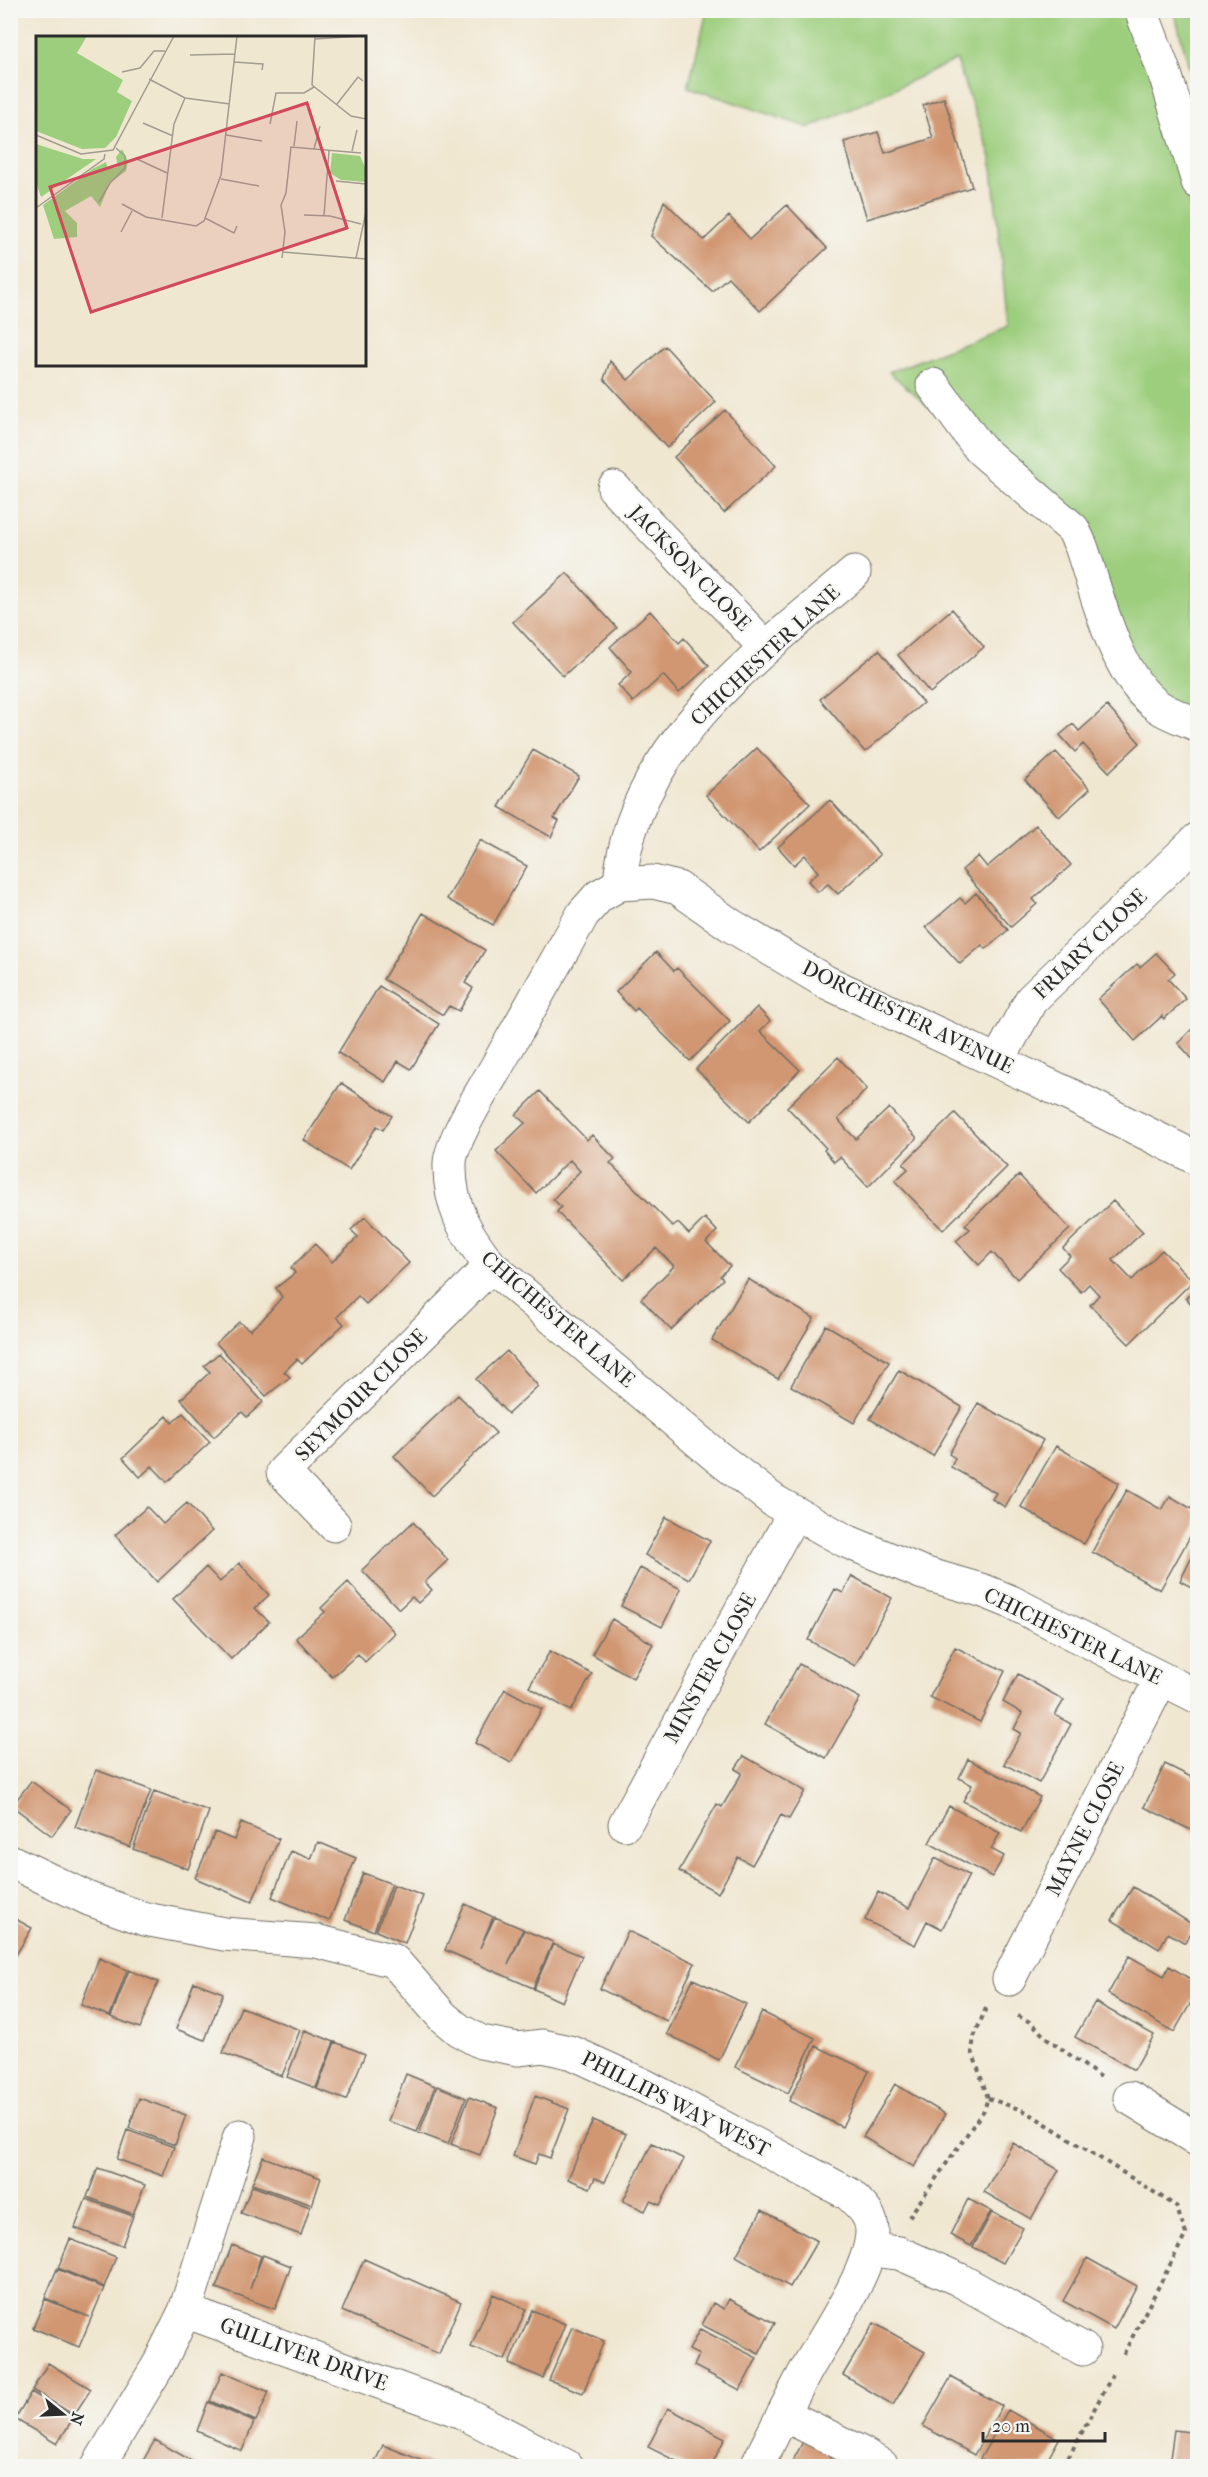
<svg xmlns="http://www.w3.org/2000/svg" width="1208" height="2477" viewBox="0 0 1208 2477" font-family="'IM FELL French Canon',serif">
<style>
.green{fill:#9dce7d;stroke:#647c54;stroke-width:1.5}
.building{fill:#d19772}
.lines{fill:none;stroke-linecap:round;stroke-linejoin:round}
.minor-casing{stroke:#706d65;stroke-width:35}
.path{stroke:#706d65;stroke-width:4;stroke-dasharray:4.5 4.5;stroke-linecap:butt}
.minor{stroke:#fff;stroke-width:33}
.labels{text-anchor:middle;stroke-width:4.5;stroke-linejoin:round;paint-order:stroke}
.street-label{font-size:21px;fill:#2b2b2b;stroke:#f6f6f2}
.inset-road{fill:none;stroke:#a19c8f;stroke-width:1.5}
.view{fill:#d1495b;fill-opacity:0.15;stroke:#d1495b;stroke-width:3}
.inset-edge{fill:none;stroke:#2b2b2b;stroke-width:3}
</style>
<rect width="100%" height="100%" fill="#f6f6f2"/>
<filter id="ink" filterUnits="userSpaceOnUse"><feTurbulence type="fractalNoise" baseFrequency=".0167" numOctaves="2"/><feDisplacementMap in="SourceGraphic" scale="12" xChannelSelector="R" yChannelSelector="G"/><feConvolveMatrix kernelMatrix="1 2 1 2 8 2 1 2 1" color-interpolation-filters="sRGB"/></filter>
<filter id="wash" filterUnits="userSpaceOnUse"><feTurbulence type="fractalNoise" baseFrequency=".008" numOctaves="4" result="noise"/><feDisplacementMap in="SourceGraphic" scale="24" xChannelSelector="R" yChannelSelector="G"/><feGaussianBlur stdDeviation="1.35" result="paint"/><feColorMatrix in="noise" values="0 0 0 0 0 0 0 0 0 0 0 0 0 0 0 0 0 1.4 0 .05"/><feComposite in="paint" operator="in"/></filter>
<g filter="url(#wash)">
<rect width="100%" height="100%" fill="#f0e7d1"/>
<!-- green -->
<path class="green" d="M707,11H1130L1145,50L1197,231L1198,552L1195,553L1191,648L1197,649V746L1127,705L1071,531L889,372L1008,326L991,157L956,60L810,128L688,87Z
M1174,11H1197V96Z"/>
<g id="blocks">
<!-- building -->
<path class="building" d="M944,98L972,187L867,219L844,142L878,132L885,153L933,138L923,105Z
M664,201L704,240L729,216L750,239L787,205L827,248L760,311L728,277L712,291L651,236Z
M665,346L716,402L667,448L604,379L610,361L628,380Z
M725,410L776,466L724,513L674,457Z
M567,573L617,628L563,676L513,622Z
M952,609L984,647L930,693L898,655Z
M650,611L679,643L684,638L709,666L679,693L663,675L633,702L618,685L632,672L610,647Z
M879,650L923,703L865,752L820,699Z
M1107,706L1140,743L1109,772L1083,744L1075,752L1060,735L1073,724L1079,731Z
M757,748L810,804L759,852L706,795Z
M533,750L579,776L554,818L559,821L551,837L499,807Z
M1056,752L1090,789L1059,817L1025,780Z
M830,800L880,855L838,894L828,884L818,892L808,881L818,872L805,855L794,865L778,847Z
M1036,825L1071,865L1033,899L1037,904L1011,927L962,870L978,856L987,867Z
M480,840L527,866L493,925L447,899Z
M976,893L1008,930L986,949L982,945L960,964L926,927L960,898L965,903Z
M423,913L485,950L465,983L473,988L459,1011L449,1006L443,1015L383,979Z
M656,952L674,971L677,968L730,1021L690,1061L637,1008L634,1011L616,992Z
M1156,953L1175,973L1168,979L1186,999L1164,1019L1162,1016L1135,1041L1098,999L1137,964L1140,967Z
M379,986L439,1024L411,1069L398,1061L385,1082L338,1053Z
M757,1007L770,1021L760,1031L800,1070L749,1122L696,1069Z
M1197,1024V1064L1178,1043Z
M838,1057L867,1089L838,1119L846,1129L856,1139L889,1108L917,1138L868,1187L840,1157L834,1162L824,1150L826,1148L787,1107Z
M341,1083L392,1116L383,1130L377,1126L349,1170L304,1140Z
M540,1091L587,1140L592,1135L615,1159L610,1163L673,1227L678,1223L689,1234L705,1218L717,1231L706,1242L730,1266L720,1276L723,1279L671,1330L641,1299L674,1266L656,1248L623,1280L557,1212L561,1207L553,1199L580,1171L570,1160L536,1193L496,1151L525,1123L516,1115Z
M955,1113L1007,1167L943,1230L895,1181L908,1169L903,1164Z
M1019,1175L1070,1229L1017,1279L992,1252L979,1265L956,1241L970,1229L965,1225Z
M1113,1201L1143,1232L1113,1260L1132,1280L1162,1250L1193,1281L1129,1344L1090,1305L1099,1295L1089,1284L1081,1292L1058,1268L1070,1256L1063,1248Z
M365,1217L409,1263L366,1304L358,1296L337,1317L344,1324L302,1364L297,1359L284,1372L290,1377L266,1396L216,1343L239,1322L250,1330L263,1319L282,1297L276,1288L295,1273L291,1268L315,1244L332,1262L358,1237L351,1230Z
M748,1279L814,1318L778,1379L712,1340Z
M1197,1287V1310L1186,1298Z
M826,1325L889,1362L854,1423L791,1386Z
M507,1351L538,1386L508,1414L476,1379Z
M219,1353L263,1402L247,1417L242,1412L214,1437L181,1399L210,1372L204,1366Z
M899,1370L962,1407L933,1456L870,1419Z
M458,1395L496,1433L432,1496L394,1456Z
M978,1403L1043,1440L1005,1507L992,1499L996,1493L951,1467L955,1458L949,1454Z
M183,1413L210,1442L167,1482L152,1466L140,1477L123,1458L167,1416L172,1423Z
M1056,1446L1119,1483L1084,1544L1021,1507Z
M1127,1490L1162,1510L1170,1496L1197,1512V1524L1160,1590L1092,1552Z
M187,1503L212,1531L157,1582L115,1535L147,1507L163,1524Z
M666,1517L710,1541L689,1579L645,1555Z
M413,1522L448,1560L425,1582L432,1590L418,1603L412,1597L399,1609L362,1570Z
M1197,1547V1590L1180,1581Z
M239,1563L269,1595L255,1608L269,1622L231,1659L173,1599L206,1567L220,1582Z
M640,1568L681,1589L662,1627L621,1606Z
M852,1576L892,1598L855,1666L808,1640L835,1589L843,1593Z
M348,1582L395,1633L365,1662L358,1654L332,1677L296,1638L325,1612L321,1608Z
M612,1619L653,1644L633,1678L592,1654Z
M955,1647L1005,1671L980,1722L930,1697Z
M550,1651L592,1674L571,1711L529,1687Z
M799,1664L860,1698L826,1758L765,1724Z
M1018,1674L1064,1700L1055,1715L1071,1724L1039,1783L1004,1764L1021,1733L1014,1729L1022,1713L1003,1702Z
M505,1689L542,1709L511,1763L475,1743Z
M744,1756L805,1791L789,1819L781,1815L752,1865L738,1857L718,1893L679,1871L717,1804L722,1807L742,1773L735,1769Z
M968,1759L1040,1797L1021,1832L963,1801L972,1785L959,1778Z
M1165,1764L1197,1780V1833L1144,1807Z
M96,1770L151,1790L130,1847L75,1827Z
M31,1781L71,1810L52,1836L12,1806Z
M154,1791L209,1811L188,1869L133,1849Z
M949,1806L1000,1833L991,1849L1004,1856L992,1877L929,1843Z
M241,1823L279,1839L252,1902L195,1878L215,1832L234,1840Z
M318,1842L356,1858L329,1921L272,1897L291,1851L311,1859Z
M935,1858L969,1875L942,1929L927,1921L915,1945L865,1920L878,1892L909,1908Z
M363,1873L392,1884L374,1931L345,1920Z
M394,1885L423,1896L405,1943L376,1931Z
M1133,1887L1195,1926L1185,1943L1168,1933L1159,1949L1112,1920Z
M465,1904L493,1917L480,1948L495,1917L523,1929L508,1965L524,1930L553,1942L533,1988L445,1950Z
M10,1916L32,1928L10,1965Z
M628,1931L695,1963L667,2021L600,1989Z
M553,1944L582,1956L562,2002L534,1989Z
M1129,1956L1164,1976L1169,1966L1197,1983V1992L1174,2032L1108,1994Z
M99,1958L127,1970L110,2016L81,2005Z
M129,1970L158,1982L140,2028L111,2017Z
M693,1979L746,2004L719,2060L667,2034Z
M194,1982L223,1993L205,2040L176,2029Z
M1095,2002L1154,2035L1134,2070L1075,2037Z
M241,2007L300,2030L282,2076L223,2053Z
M762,2012L815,2038L788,2093L735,2067Z
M305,2030L334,2042L316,2088L287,2077Z
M335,2042L365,2054L346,2100L317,2089Z
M816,2046L869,2071L842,2127L789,2101Z
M406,2074L435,2086L417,2132L388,2121Z
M895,2084L945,2114L914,2167L863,2137Z
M437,2086L466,2098L448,2144L419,2133Z
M535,2096L569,2109L550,2158L539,2154L535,2164L513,2156Z
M469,2097L498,2108L480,2155L451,2144Z
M139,2098L186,2115L175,2145L129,2128Z
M593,2120L626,2134L605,2182L595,2178L590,2188L568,2179Z
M127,2130L174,2147L163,2176L117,2159Z
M652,2143L684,2159L660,2205L650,2201L645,2211L623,2201Z
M1013,2143L1059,2170L1031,2219L984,2192Z
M263,2157L321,2178L312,2205L252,2184Z
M98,2168L145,2185L133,2214L87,2197Z
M252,2186L310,2207L301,2235L241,2213Z
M86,2199L133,2216L122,2246L75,2228Z
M968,2199L991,2211L971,2246L950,2235Z
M762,2210L817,2241L790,2287L736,2256Z
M992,2212L1023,2228L1003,2263L973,2247Z
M70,2239L116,2257L104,2287L58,2268Z
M232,2245L261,2256L250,2289L263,2255L291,2266L275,2309L216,2288Z
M1087,2258L1137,2286L1114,2329L1063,2301Z
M364,2259L461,2302L439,2354L342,2311Z
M57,2269L104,2288L79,2347L33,2328L45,2299L89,2317L45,2298Z
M493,2294L526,2309L505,2360L471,2347Z
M729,2299L775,2323L759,2354L702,2325L713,2303L724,2309Z
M532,2310L565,2324L543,2378L509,2364Z
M874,2323L925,2352L893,2405L843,2375Z
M572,2327L604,2341L583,2393L549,2380Z
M700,2329L757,2358L740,2390L694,2366L699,2355L689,2350Z
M48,2363L91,2389L74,2415L32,2390Z
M222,2372L269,2392L256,2421L210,2401Z
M951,2377L1002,2406L974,2455L923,2426Z
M31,2392L74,2417L57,2444L15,2419Z
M208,2402L254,2422L242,2451L197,2431Z
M668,2408L725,2438L711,2466H686L648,2447Z
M1008,2410L1059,2439L1044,2466H993L980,2459Z
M1174,2430L1197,2433V2466H1169Z
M805,2438L833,2454L826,2466H790Z
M155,2440L199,2465L198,2466H140Z
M383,2445L435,2466H373Z"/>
</g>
</g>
<g filter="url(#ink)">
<use href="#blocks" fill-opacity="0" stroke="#706d65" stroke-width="1.5"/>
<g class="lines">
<defs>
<path id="minor" d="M1141,10L1166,77L1198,182
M933,385L980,449L1073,529L1081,546C1098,595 1115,677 1159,707C1171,715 1185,719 1198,725
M614,488L766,648
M854,573C758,655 629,748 620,884L599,896L583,914C553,967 523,1020 493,1073C481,1093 451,1142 450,1163C449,1206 465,1233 491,1266L716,1456L774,1501L846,1541L923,1573L984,1591L1011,1602L1198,1697
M620,884L653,882L678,888L732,926L826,982L1072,1096L1198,1159
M998,1061L1031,1000L1198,839
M334,1525L283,1472L491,1266
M625,1824L794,1513
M10,1861L89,1899L145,1919L224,1934L316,1941L394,1961L443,2017L459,2030L481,2042L518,2049L543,2046L573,2053L645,2086L849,2194C860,2205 872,2214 872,2231C872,2271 822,2340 803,2376C787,2406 772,2436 757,2466
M1009,1979L1161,1679
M1130,2098L1198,2140
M870,2250L899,2253L958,2279L1083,2349
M185,2311L462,2412L566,2466
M783,2414L863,2454L882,2466
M98,2466L158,2366L185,2311L240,2136"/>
</defs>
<!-- minor casing -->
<use href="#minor" class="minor-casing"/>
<!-- path -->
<path class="path" d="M1018,2016L1032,2023L1044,2036L1100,2077
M988,2098L1027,2112L1176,2206L1186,2234L1122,2357
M909,2217L984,2110L988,2098L972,2051L974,2037L986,2008
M1064,2466L1113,2374"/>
<!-- minor -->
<use href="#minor" class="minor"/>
</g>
</g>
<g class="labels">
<!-- street labels -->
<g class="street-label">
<text transform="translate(690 568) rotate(46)" y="7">JACKSON CLOSE</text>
<text transform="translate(765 655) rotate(-43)" y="7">CHICHESTER LANE</text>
<text transform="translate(1090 944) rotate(-44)" y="7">FRIARY CLOSE</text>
<text transform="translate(908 1017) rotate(26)" y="7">DORCHESTER AVENUE</text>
<text transform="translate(558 1319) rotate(41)" y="7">CHICHESTER LANE</text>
<text transform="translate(361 1395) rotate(-45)" y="7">SEYMOUR CLOSE</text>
<text transform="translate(1073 1636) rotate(26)" y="7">CHICHESTER LANE</text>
<text transform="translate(710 1668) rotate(-61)" y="7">MINSTER CLOSE</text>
<text transform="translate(1085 1829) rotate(-63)" y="7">MAYNE CLOSE</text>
<text transform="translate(676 2104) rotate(27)" y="7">PHILLIPS WAY WEST</text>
<text transform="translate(304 2354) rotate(20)" y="7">GULLIVER DRIVE</text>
</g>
</g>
<!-- overview -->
<g transform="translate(36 36)">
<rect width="330" height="330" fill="#f0e7d1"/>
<path d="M0,0H51L41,17L87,44L81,56L96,65L80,101L69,112L46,113L0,95ZM0,108L47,123H60L5,161L0,146ZM86,113L92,125L90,135L74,147L64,171L55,160L29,175L41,187V201L18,203L7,169L58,132L70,126L72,133L82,131L80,121ZM296,117L324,120L330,133V146L305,144L294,137Z" fill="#9dce7d"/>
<path class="inset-road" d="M279,0L276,49L315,80L330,83M279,3L325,0M154,19L199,18M198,26L227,28L226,34M86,36L104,32L118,15H129M113,43L149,62L194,68M301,68L322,41L327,45M107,87L137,100M234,88L240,57H268L278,51M0,99L45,118L77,114L138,0M190,99L226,105M258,110L261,85M278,113L284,90M316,115L321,94M101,123L131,137M185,143L223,150M300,145L330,148M63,166L74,147L89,132V120L80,112M86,168L110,181L160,190L168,185L185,139L201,0M0,172L68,123L69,118M268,179L294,180L325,188M288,179L293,115M126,182L138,88L149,62M169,182L198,197L201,190M85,196L96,175M247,216L330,223M246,222L249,196L245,169L250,157L255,111L325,117M320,222L330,176"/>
<path class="view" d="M271,67L311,192L55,276L14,151Z"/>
<rect width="330" height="330" class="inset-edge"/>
</g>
<!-- margin -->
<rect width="1208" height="2477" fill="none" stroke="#f6f6f2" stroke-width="36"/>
<!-- north arrow -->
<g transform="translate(63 2414) rotate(108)" stroke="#f6f6f2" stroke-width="4.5" paint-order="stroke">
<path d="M0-4.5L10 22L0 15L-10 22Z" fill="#2b2b2b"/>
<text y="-9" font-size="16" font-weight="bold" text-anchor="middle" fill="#2b2b2b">N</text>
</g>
<!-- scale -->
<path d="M983 2432v9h122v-9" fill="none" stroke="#2b2b2b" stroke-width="3"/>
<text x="992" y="2432" font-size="18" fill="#2b2b2b" stroke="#f6f6f2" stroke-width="4.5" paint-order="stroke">20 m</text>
</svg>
